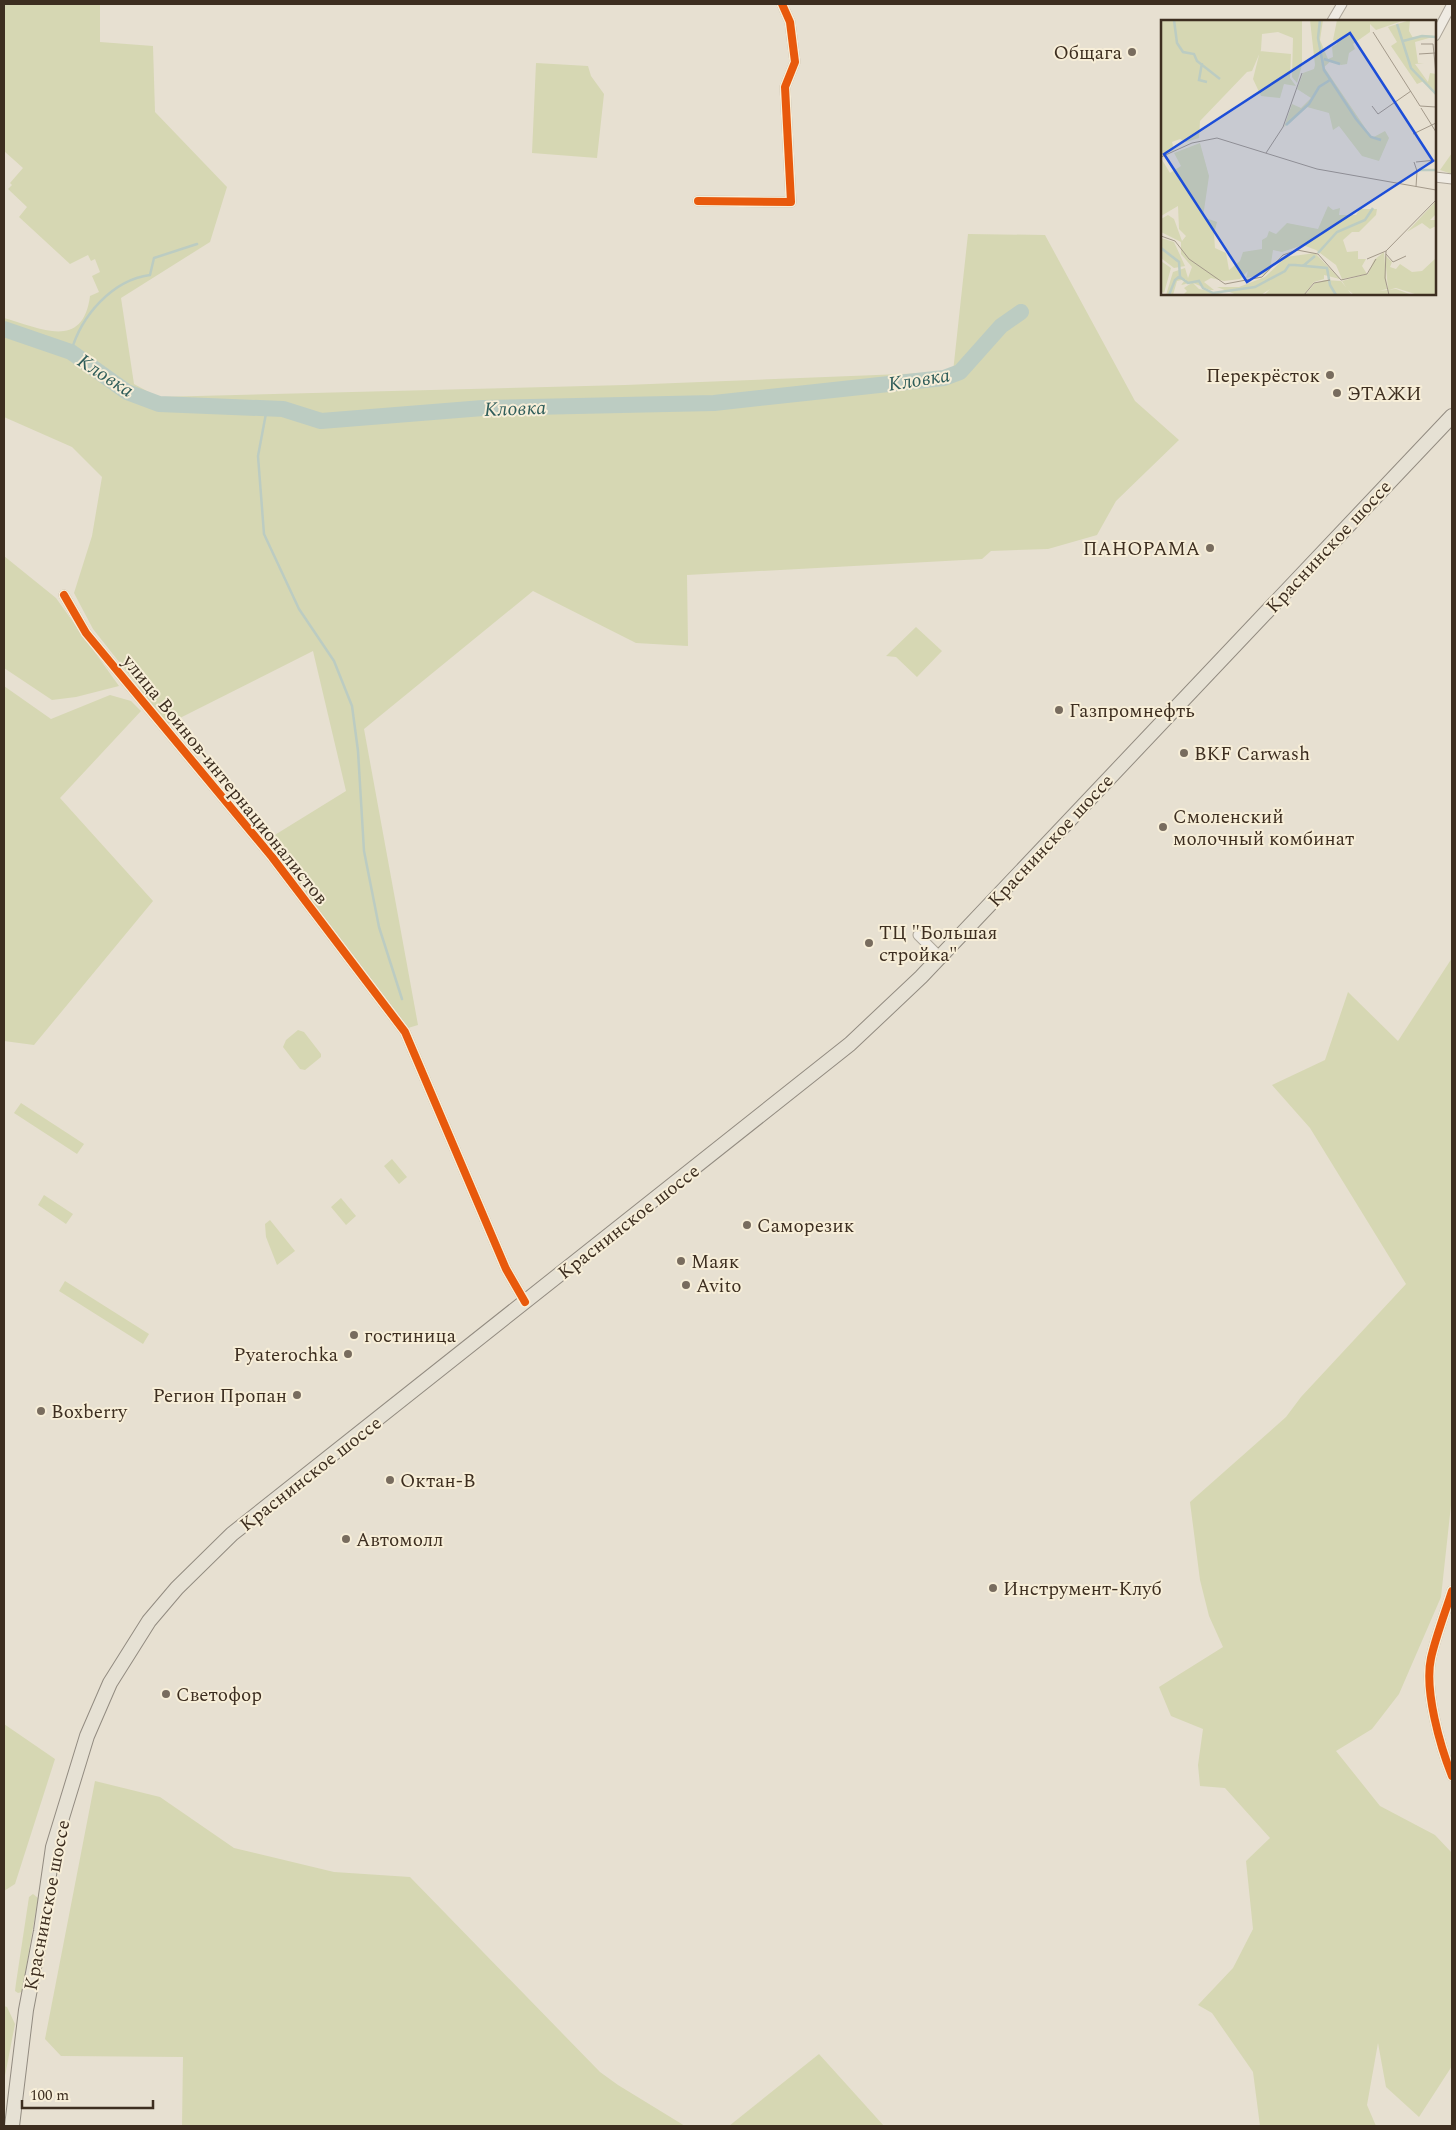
<svg xmlns="http://www.w3.org/2000/svg" width="1456" height="2130" viewBox="0 0 1456 2130" font-family="Spectral,serif">
<style>
.green{fill:#d6d7b3}
.lines{fill:none;stroke-linecap:round;stroke-linejoin:round}
.stream{stroke:#bcccc2;stroke-width:2.5}
.river{stroke:#bcccc2;stroke-width:16}
.minor-casing{stroke:#ada599;stroke-width:11}
.primary-casing{stroke:#928b80;stroke-width:16}
.minor{stroke:#efebe3;stroke-width:9}
.primary{stroke:#e6e1d4;stroke-width:14}
.cycleway-casing{stroke:#f7eed8;stroke-width:11}
.cycleway{stroke:#e8590c;stroke-width:8}
.poi-dot{fill:#786c5e;stroke:#f7eed8;stroke-width:2}
.labels{text-anchor:middle;stroke-width:4;stroke-linejoin:round;paint-order:stroke}
.poi-label{font-size:19px;fill:#3d2e20;stroke:#f7eed8;text-anchor:start}
.street-label{font-size:19px;fill:#3d2e20;stroke:#f7eed8}
.water-label{font-size:20px;font-style:italic;fill:#2f5d5a;stroke:#f7eed8}
.inset-river{fill:none;stroke:#bcccc2;stroke-width:2.5}
.inset-road{fill:none;stroke:#a3998a;stroke-width:1}
.view{fill:#1d4ed8;fill-opacity:0.15;stroke:#1d4ed8;stroke-width:2.5}
.inset-edge{fill:none;stroke:#3d2e20;stroke-width:2.5}
</style>
<rect width="100%" height="100%" fill="#e7e0d1"/>
<!-- green -->
<path class="green" d="M4,4H100V42L153,46L155,112L227,187L210,242L121,298L134,384L158,397L625,385L953,372L968,234L1045,235L1135,401L1179,440L1116,501L1097,535L1048,549L991,551L982,559L687,575L688,646L636,643L533,591L364,729L418,1025L408,1028L265,841L346,791L313,651L168,724L93,629L74,593L92,536L102,477L72,447L4,417V318C40,328 83,351 90,296L99,292L92,276L100,272L95,259L91,261L88,255L70,264L19,217L27,207L8,189L12,185L10,183L23,168L4,151Z
M536,63L588,66L591,76L604,94L597,158L532,153Z
M1452,153V174L1440,170Z
M4,556L56,598L119,686L76,697L52,700L4,668Z
M916,627L942,651L917,677L896,657L886,656Z
M4,686L51,719L110,695L131,701L141,711L60,798L153,901L34,1045L4,1041Z
M1452,958V1496L1441,1597L1399,1694L1372,1729L1336,1751L1380,1806L1435,1835L1452,1853V2066L1419,2117L1386,2087L1378,2043L1367,2105L1376,2126H1260L1253,2072L1212,2013L1198,2005L1233,1968L1253,1929L1246,1861L1270,1838L1225,1788L1200,1786L1198,1765L1203,1729L1171,1716L1159,1687L1223,1647L1209,1616L1200,1580L1190,1502L1286,1417L1301,1397L1406,1284L1310,1128L1272,1085L1325,1060L1348,992L1398,1041Z
M298,1030L304,1032L321,1054V1057L305,1070L300,1069L283,1047L286,1040Z
M21,1103L84,1144L77,1154L14,1113Z
M392,1159L407,1177L399,1184L384,1166Z
M44,1195L73,1214L66,1224L38,1205Z
M341,1198L356,1216L346,1225L331,1207Z
M270,1220L295,1251L277,1265L266,1237L265,1224Z
M65,1281L149,1334L143,1344L59,1291Z
M4,1724L55,1759L15,1884L4,1891Z
M95,1781L160,1797L234,1848L334,1872L410,1877L600,2072L618,2085L685,2126H182L183,2057L61,2056L45,2039Z
M33,1894L38,1898L22,1992L18,1993L15,1991L16,1983L29,1897Z
M4,2006L7,2007L15,2024L4,2081Z
M819,2054L884,2126H729Z"/>
<g class="lines">
<!-- stream -->
<path class="stream" d="M71,352C81,316 112,280 150,275L154,258L197,244
M267,408L258,456L264,534L299,609L334,661L352,706L358,751L364,851L379,927L402,999"/>
<!-- river -->
<path class="river" d="M4,329L71,352L127,392L159,404L283,409L321,421L483,408L714,403L944,378L960,372L1001,326L1021,312"/>
<defs>
<path id="minor" d="M1332,21L1342,4
M1435,36L1452,4
M1435,177L1452,179
M698,201L791,202L785,87L795,62L790,22L782,4
M64,595L86,633L272,857L405,1032L506,1269L525,1302
M918,935L940,957
M1452,1591C1445,1613 1436,1636 1431,1658C1424,1690 1440,1746 1452,1776"/>
<path id="primary" d="M12,2126L26,2010L41,1931L53,1847L87,1736L110,1683L149,1621L177,1588L232,1534L850,1044L921,977L1452,416"/>
</defs>
<!-- minor casing -->
<use href="#minor" class="minor-casing"/>
<!-- primary casing -->
<use href="#primary" class="primary-casing"/>
<!-- minor -->
<use href="#minor" class="minor"/>
<!-- primary -->
<use href="#primary" class="primary"/>
<defs>
<path id="cycleway" d="M698,201L791,202L785,87L795,62L790,22L782,4
M64,595L86,633L272,857L405,1032L506,1269L525,1302
M1452,1591C1445,1613 1436,1636 1431,1658C1424,1690 1440,1746 1452,1776"/>
</defs>
<!-- cycleway casing -->
<use href="#cycleway" class="cycleway-casing"/>
<!-- cycleway -->
<use href="#cycleway" class="cycleway"/>
</g>
<!-- markers -->
<g class="poi-dot">
<circle cx="1132" cy="52" r="5"/>
<circle cx="1330" cy="375" r="5"/>
<circle cx="1337" cy="393" r="5"/>
<circle cx="1210" cy="548" r="5"/>
<circle cx="1059" cy="710" r="5"/>
<circle cx="1184" cy="753" r="5"/>
<circle cx="1163" cy="827" r="5"/>
<circle cx="869" cy="943" r="5"/>
<circle cx="747" cy="1225" r="5"/>
<circle cx="681" cy="1261" r="5"/>
<circle cx="686" cy="1285" r="5"/>
<circle cx="354" cy="1335" r="5"/>
<circle cx="348" cy="1354" r="5"/>
<circle cx="297" cy="1395" r="5"/>
<circle cx="41" cy="1411" r="5"/>
<circle cx="390" cy="1480" r="5"/>
<circle cx="346" cy="1539" r="5"/>
<circle cx="993" cy="1588" r="5"/>
<circle cx="166" cy="1694" r="5"/>
</g>
<g class="labels">
<!-- poi labels -->
<g class="poi-label">
<text x="1122" y="59" text-anchor="end">Общага</text>
<text x="1320" y="382" text-anchor="end">Перекрёсток</text>
<text x="1347" y="400">ЭТАЖИ</text>
<text x="1200" y="555" text-anchor="end">ПАНОРАМА</text>
<text x="1069" y="717">Газпромнефть</text>
<text x="1194" y="760">BKF Carwash</text>
<text x="1173" y="823">Смоленский<tspan x="1173" dy="22">молочный комбинат</tspan></text>
<text x="879" y="939">ТЦ "Большая<tspan x="879" dy="22">стройка"</tspan></text>
<text x="757" y="1232">Саморезик</text>
<text x="691" y="1268">Маяк</text>
<text x="696" y="1292">Avito</text>
<text x="364" y="1342">гостиница</text>
<text x="338" y="1361" text-anchor="end">Pyaterochka</text>
<text x="287" y="1402" text-anchor="end">Регион Пропан</text>
<text x="51" y="1418">Boxberry</text>
<text x="400" y="1487">Октан-В</text>
<text x="356" y="1546">Автомолл</text>
<text x="1003" y="1595">Инструмент-Клуб</text>
<text x="176" y="1701">Светофор</text>
</g>
<!-- street labels -->
<g class="street-label">
<text transform="translate(1328 546) rotate(-47)" y="7">Краснинское шоссе</text>
<text transform="translate(226 779) rotate(51)" y="7">улица Воинов-интернационалистов</text>
<text transform="translate(1050 840) rotate(-47)" y="7">Краснинское шоссе</text>
<text transform="translate(628 1221) rotate(-38)" y="7">Краснинское шоссе</text>
<text transform="translate(310 1473) rotate(-38)" y="7">Краснинское шоссе</text>
<text transform="translate(46 1905) rotate(-79)" y="7">Краснинское шоссе</text>
</g>
<!-- water labels -->
<g class="water-label">
<text transform="translate(106 375) rotate(33)" y="7">Кловка</text>
<text transform="translate(919 379) rotate(-9)" y="7">Кловка</text>
<text transform="translate(515 408) rotate(-2)" y="7">Кловка</text>
</g>
</g>
<!-- overview -->
<g transform="translate(1161 20)">
<rect width="275" height="275" fill="#e7e0d1"/>
<path d="M0,0H141V45L136,63L131,57L132,18L117,12L101,14L100,30L91,51L86,52L39,101L38,118L25,122L19,119L11,122L13,130L0,135ZM149,0H162L159,20L167,39L172,37L171,27L176,24V21L172,20L176,0H244L215,10L209,4V12L192,24L194,29L188,33L186,44L180,45L170,41L163,47L211,118L224,111L228,118L218,141L201,136L178,106L172,110L168,93L146,87L123,107L131,84L140,88L150,78L136,69L142,53L153,49L154,45ZM249,0L248,11L252,18L261,15L275,16L254,22L257,43H263L254,44L267,62L269,53L275,54V76L263,61L256,64L230,26L236,22L227,7ZM99,31L130,34L129,58L135,66L123,64L119,78L100,76L92,59ZM39,123L48,156L42,197L56,202L53,214L54,228L65,233L68,250L79,241L82,232L101,229V220L106,217L108,211L115,214L126,203L157,209L167,186L172,190L179,188L178,195H195L199,189H216L215,195L198,212H191L182,220L186,232L197,231V239H205L201,246L206,254L181,259L175,245L155,230L142,225L121,232L112,230L109,250L104,254L85,258L87,251L79,259L63,261L50,258L43,262L53,270H49L32,263L38,269L67,275H22L26,271L23,268L32,262L20,265L25,259L16,261L12,275H5L12,252L24,248L27,258L31,247L20,234V222L0,212V199L7,195L13,199L21,221L25,216L18,209L17,186L0,196V138L9,153L20,146L13,133ZM275,181V194L269,200H275V206L269,209L261,203L246,212ZM0,218L13,222L24,246L13,248L0,238ZM223,232L226,269L202,275L192,274L186,269L181,261L207,254L213,240ZM154,233L179,259L163,255V259L153,262L143,275H103L109,269L100,275H76L56,267H78L104,257L125,237ZM224,235L231,242L229,247L235,249L239,244L251,252L261,251L275,238V275H257L235,268L227,270ZM0,241L10,248L3,273L0,271ZM164,260L180,261L191,275H144L154,263ZM235,269L251,275H204L209,272Z" fill="#d6d7b3"/>
<path class="inset-river" d="M13,0L16,23L22,32L33,34L36,41L59,59M159,0L157,18L163,50L195,99L210,117L220,120M236,4L250,48L275,74M242,21L261,16L275,17M163,39L179,44M41,43L38,60L46,62M125,105L148,84L158,67L169,60M258,150H275M0,228L18,242L19,257L27,263L38,261L42,268L52,273L94,267L124,251L128,245H134L166,248L169,265L175,275M157,233L176,212L204,200L212,188M142,246L154,236M8,275L14,260L20,255"/>
<path class="inset-road" d="M212,12L259,86L275,87M260,24H272L275,54M258,34L274,33M211,86L217,94L250,71M260,88L275,112M252,114L275,103M105,133L122,107L141,53M0,137L31,123L56,118L156,149L275,170M253,142L256,151L255,167M255,142L275,140M0,216L14,221L28,239L64,264L101,257L122,235L136,230L157,234L180,260M225,231L224,258L228,275M225,234L232,242L245,236M206,239L225,231L275,180M180,260L206,254L215,239M143,275L153,263L169,260"/>
<path class="view" d="M189,13L272,141L86,262L3,134Z"/>
<rect width="275" height="275" class="inset-edge"/>
</g>
<!-- border -->
<rect width="1456" height="2130" fill="none" stroke="#3d2e20" stroke-width="10"/>
<!-- scale -->
<path d="M22 2100v8h131v-8" fill="none" stroke="#3d2e20" stroke-width="2.5"/>
<text x="30" y="2100" font-size="15" fill="#3d2e20" stroke="#f7eed8" stroke-width="4" paint-order="stroke">100 m</text>
</svg>
